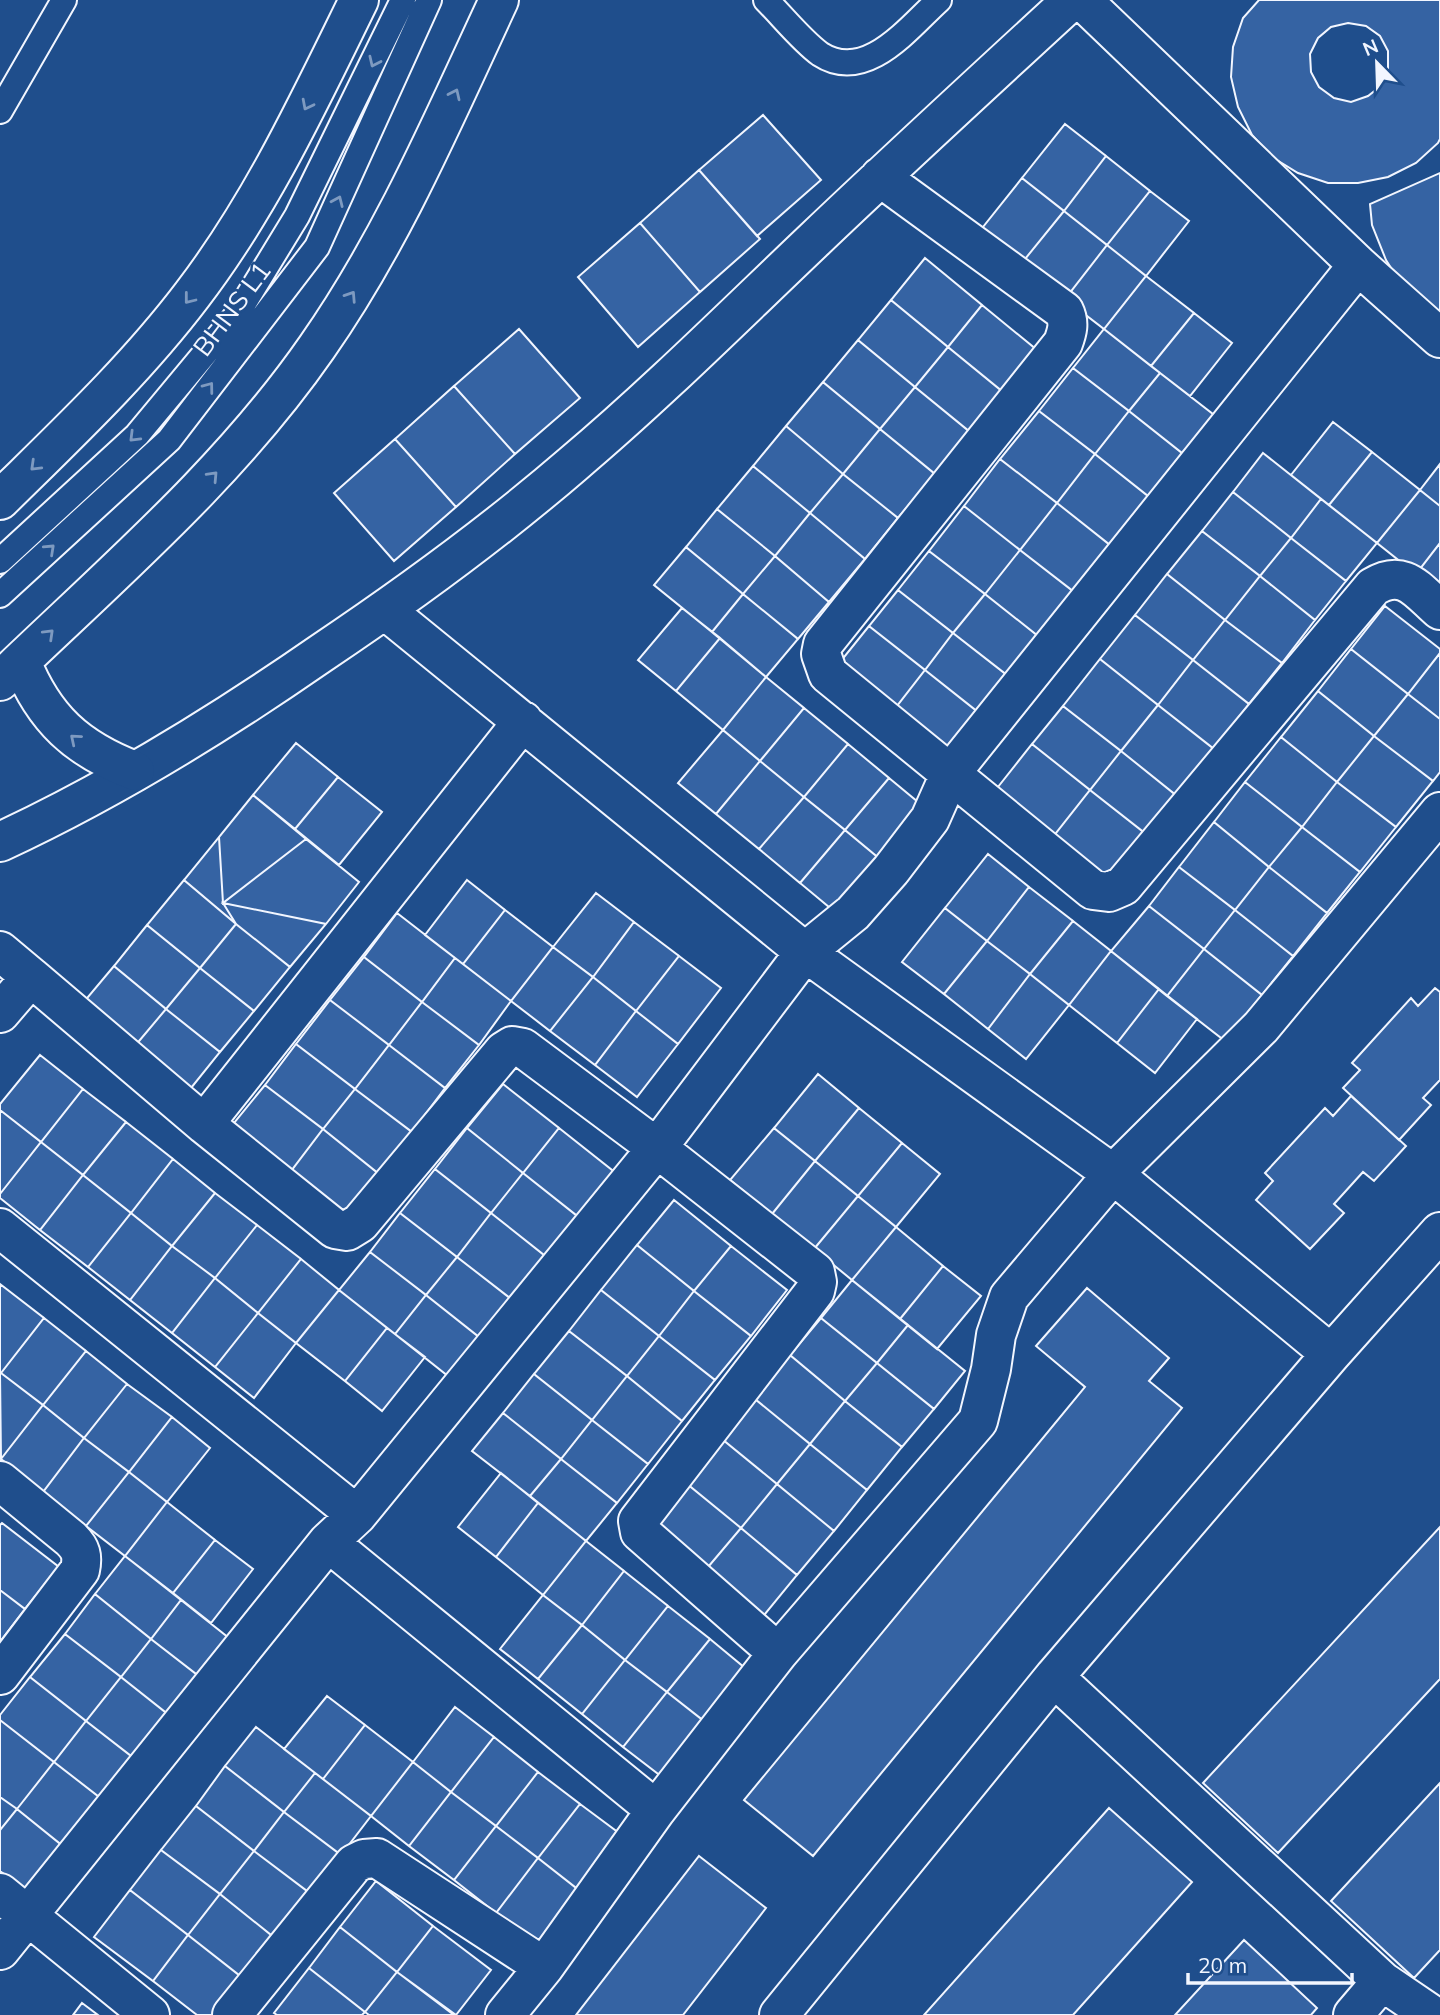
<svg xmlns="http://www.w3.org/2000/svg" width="1440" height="2015" viewBox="0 0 1440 2015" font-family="Mulish,sans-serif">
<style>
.building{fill:#3563a3;stroke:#f2f6ff;stroke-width:2;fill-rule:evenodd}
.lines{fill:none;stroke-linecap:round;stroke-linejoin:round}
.lane-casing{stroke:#f2f6ff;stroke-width:28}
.street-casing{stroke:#f2f6ff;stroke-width:42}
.secondary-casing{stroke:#f2f6ff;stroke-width:42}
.lane{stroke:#1f4e8c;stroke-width:24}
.street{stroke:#1f4e8c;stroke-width:38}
.secondary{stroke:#1f4e8c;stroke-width:38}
.oneway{stroke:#7e9ac0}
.labels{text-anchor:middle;stroke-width:5;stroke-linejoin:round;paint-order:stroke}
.street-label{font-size:26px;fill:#f2f6ff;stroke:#1f4e8c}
</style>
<rect width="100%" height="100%" fill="#1f4e8c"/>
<!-- building -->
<path class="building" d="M1259,0H1440V139L1438,143L1416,163L1388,177L1358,183H1328L1298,173L1272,157L1252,135L1238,107L1231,77L1233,47L1243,18ZM1348,23L1366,26L1380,36L1388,51V69L1382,85L1368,96L1351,102L1334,98L1319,87L1311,72L1310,54L1318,38L1331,27Z
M763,115L821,180L757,236L699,170Z
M1065,124L1106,156L1064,211L1022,178Z
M1106,156L1150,191L1107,245L1064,211Z
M699,170L760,239L700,292L640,223Z
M1440,173V325L1405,290L1386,260L1372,225L1370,204Z
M1022,178L1064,211L1021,264L979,232Z
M1150,191L1189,221L1146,276L1107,245Z
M1064,211L1107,245L1065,299L1021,264Z
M640,223L700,292L638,347L578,277Z
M1107,245L1146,276L1104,329L1065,299Z
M925,258L982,305L948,347L891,300Z
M1146,276L1194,313L1151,366L1104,329Z
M891,300L948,347L915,387L858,340Z
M982,305L1037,350L1003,392L948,347Z
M1194,313L1232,343L1190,396L1151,366Z
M519,329L580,398L515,454L454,386Z
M1104,329L1160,373L1129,411L1073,368Z
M858,340L915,387L880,429L823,382Z
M948,347L1003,392L970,432L915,387Z
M1073,368L1129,411L1095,454L1039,411Z
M1160,373L1218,418L1187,457L1129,411Z
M823,382L880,429L843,474L786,426Z
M454,386L515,454L456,507L395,439Z
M915,387L970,432L935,474L880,429Z
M1039,411L1095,454L1057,503L1000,459Z
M1129,411L1187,457L1153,500L1095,454Z
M1333,422L1372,452L1329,505L1291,475Z
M786,426L843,474L810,513L753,466Z
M880,429L935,474L898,518L843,474Z
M395,439L456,507L394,561L334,493Z
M1372,452L1420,490L1377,543L1329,505Z
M1263,453L1321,499L1291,538L1233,492Z
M1095,454L1153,500L1115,549L1057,503Z
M1000,459L1057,503L1020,550L964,506Z
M1440,464V506L1420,490Z
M753,466L810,513L775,556L717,509Z
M843,474L898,518L865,559L810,513Z
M1420,490L1440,506V543L1416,574L1377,543Z
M1233,492L1291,538L1260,576L1202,531Z
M1321,499L1377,543L1346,581L1291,538Z
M1057,503L1115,549L1078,595L1020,550Z
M964,506L1020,550L985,594L929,551Z
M717,509L775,556L743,594L686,547Z
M810,513L865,559L829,602L775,556Z
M1202,531L1260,576L1225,620L1167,574Z
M1291,538L1346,581L1315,620L1260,576Z
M1440,543V592L1416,574Z
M686,547L743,594L712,632L654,585Z
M1020,550L1078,595L1043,640L985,594Z
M929,551L985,594L953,633L898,590Z
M775,556L829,602L798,639L743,594Z
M1167,574L1225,620L1193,660L1135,615Z
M1260,576L1315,620L1282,663L1225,620Z
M898,590L953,633L925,670L869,626Z
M743,594L798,639L766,677L712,632Z
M985,594L1043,640L1012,679L953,633Z
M1385,606L1440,649V653L1408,694L1351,649Z
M682,608L720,638L676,691L638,660Z
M1135,615L1193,660L1158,705L1100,659Z
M1225,620L1282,663L1249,704L1193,660Z
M869,626L925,670L893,711L836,667Z
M953,633L1012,679L983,716L925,670Z
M720,638L766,677L723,730L676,691Z
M1351,649L1408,694L1374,736L1318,691Z
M1440,653V719L1408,694Z
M1100,659L1158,705L1121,751L1063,706Z
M1193,660L1249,704L1214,749L1158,705Z
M925,670L983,716L951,756L893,711Z
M766,677L804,708L760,761L723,730Z
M1318,691L1374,736L1337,782L1281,737Z
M1408,694L1440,719V772L1433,781L1374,736Z
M1158,705L1214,749L1177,796L1121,751Z
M1063,706L1121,751L1090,790L1032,744Z
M804,708L848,744L804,797L760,761Z
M723,730L760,761L716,814L678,783Z
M1374,736L1433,781L1396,827L1337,782Z
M1281,737L1337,782L1302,827L1245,782Z
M296,743L338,777L295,829L253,795Z
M848,744L889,778L845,830L804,797Z
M1032,744L1090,790L1052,838L994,792Z
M1121,751L1177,796L1146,834L1090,790Z
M760,761L804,797L759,849L716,814Z
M338,777L382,812L339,865L295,829Z
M889,778L930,812L886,864L845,830Z
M1245,782L1302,827L1269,867L1214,822Z
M1337,782L1396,827L1360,872L1302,827Z
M1090,790L1146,834L1109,882L1052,838Z
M253,795L306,839L223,903L219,837Z
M804,797L845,830L800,883L759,849Z
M1214,822L1269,867L1235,910L1179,867Z
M1302,827L1360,872L1327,913L1269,867Z
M845,830L886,864L841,917L800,883Z
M219,837L223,903L236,924L184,880Z
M306,839L359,882L326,924L223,903Z
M988,854L1029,887L987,941L945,908Z
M1179,867L1235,910L1204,949L1149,906Z
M1269,867L1327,913L1293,956L1235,910Z
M184,880L236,924L200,968L147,925Z
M467,880L505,910L463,964L425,935Z
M1029,887L1073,921L1030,974L987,941Z
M596,893L634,922L593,977L553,947Z
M223,903L326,924L290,967L236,924Z
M1149,906L1204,949L1167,996L1111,951Z
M945,908L987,941L944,994L902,962Z
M505,910L553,947L511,1001L463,964Z
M1235,910L1293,956L1262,995L1204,949Z
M397,913L455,958L422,1002L364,957Z
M1073,921L1111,951L1069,1005L1030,974Z
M634,922L679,956L636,1011L593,977Z
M236,924L290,967L254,1011L200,968Z
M147,925L200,968L166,1009L114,966Z
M987,941L1030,974L988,1029L944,994Z
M553,947L593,977L550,1031L511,1001Z
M1204,949L1262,995L1225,1041L1167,996Z
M1111,951L1159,989L1117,1043L1069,1005Z
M679,956L721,988L678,1044L636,1011Z
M364,957L422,1002L389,1045L330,1000Z
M455,958L511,1001L479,1045L422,1002Z
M114,966L166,1009L129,1053L77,1010Z
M200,968L254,1011L220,1052L166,1009Z
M1030,974L1069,1005L1026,1059L988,1029Z
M593,977L636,1011L595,1065L550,1031Z
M1435,988L1440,992V1080L1423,1098L1431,1105L1399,1140L1343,1088L1360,1070L1352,1063L1411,998L1418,1006Z
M1159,989L1197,1019L1155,1073L1117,1043Z
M330,1000L389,1045L355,1089L296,1044Z
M422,1002L479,1045L445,1088L389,1045Z
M166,1009L220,1052L183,1098L129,1053Z
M636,1011L678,1044L637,1097L595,1065Z
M296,1044L355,1089L323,1129L265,1085Z
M389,1045L445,1088L412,1132L355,1089Z
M40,1055L83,1089L41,1142L0,1110V1104Z
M818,1074L859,1108L815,1161L774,1128Z
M503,1084L559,1128L523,1173L467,1128Z
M265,1085L323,1129L288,1175L229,1129Z
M83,1089L126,1122L83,1175L41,1142Z
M355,1089L412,1132L379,1174L323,1129Z
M1351,1096L1406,1146L1374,1181L1363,1172L1334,1204L1344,1213L1310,1249L1256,1200L1273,1181L1265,1173L1325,1108L1333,1116Z
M859,1108L902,1143L858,1196L815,1161Z
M0,1110L41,1142L0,1194Z
M126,1122L173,1159L131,1213L83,1175Z
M467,1128L523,1173L491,1213L435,1169Z
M559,1128L617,1174L581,1219L523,1173Z
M774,1128L815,1161L772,1214L730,1180Z
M323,1129L379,1174L344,1218L288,1175Z
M41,1142L83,1175L40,1230L0,1198V1194Z
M902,1143L940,1174L896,1227L858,1196Z
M173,1159L215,1193L172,1246L131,1213Z
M815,1161L858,1196L814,1249L772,1214Z
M435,1169L491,1213L457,1257L400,1213Z
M523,1173L581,1219L549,1259L491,1213Z
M83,1175L131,1213L88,1267L40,1230Z
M215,1193L257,1225L215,1278L172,1246Z
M858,1196L896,1227L852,1280L814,1249Z
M674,1200L731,1246L694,1291L637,1245Z
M131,1213L172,1246L130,1300L88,1267Z
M400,1213L457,1257L426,1295L370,1252Z
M491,1213L549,1259L515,1302L457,1257Z
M257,1225L301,1259L258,1313L215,1278Z
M896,1227L943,1266L900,1319L852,1280Z
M637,1245L694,1291L659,1336L601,1290Z
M172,1246L215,1278L172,1333L130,1300Z
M731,1246L787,1290L751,1336L694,1291Z
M370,1252L426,1295L395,1334L339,1290Z
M457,1257L515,1302L484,1341L426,1295Z
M301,1259L339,1290L296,1343L258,1313Z
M943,1266L981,1296L937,1349L900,1319Z
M215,1278L258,1313L215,1367L172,1333Z
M852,1280L908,1325L877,1363L821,1318Z
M0,1284L44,1318L1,1373L0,1372Z
M1087,1288L1169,1358L1149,1381L1182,1408L813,1856L744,1800L1085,1387L1036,1346Z
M339,1290L387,1328L345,1381L296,1343Z
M601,1290L659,1336L627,1376L569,1331Z
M694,1291L751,1336L715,1380L659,1336Z
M426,1295L484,1341L453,1380L395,1334Z
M258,1313L296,1343L254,1398L215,1367Z
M44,1318L86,1351L43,1405L1,1373Z
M821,1318L877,1363L845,1401L790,1355Z
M908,1325L965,1371L934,1409L877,1363Z
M387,1328L425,1357L382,1411L345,1381Z
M569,1331L627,1376L592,1420L534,1374Z
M659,1336L715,1380L682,1421L627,1376Z
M86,1351L127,1384L84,1438L43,1405Z
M790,1355L845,1401L810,1444L755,1399Z
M877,1363L934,1409L902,1447L845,1401Z
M1,1373L43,1405L1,1459L0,1374Z
M534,1374L592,1420L561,1459L503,1413Z
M627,1376L682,1421L648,1464L592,1420Z
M127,1384L172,1417L129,1472L84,1438Z
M755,1399L810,1444L777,1484L722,1439Z
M845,1401L902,1447L867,1490L810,1444Z
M43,1405L84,1438L43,1492L1,1459Z
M503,1413L561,1459L530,1496L472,1451Z
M172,1417L210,1448L167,1502L129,1472Z
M592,1420L648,1464L617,1503L561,1459Z
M84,1438L129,1472L86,1526L43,1492Z
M722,1439L777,1484L741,1528L686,1483Z
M810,1444L867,1490L834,1531L777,1484Z
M561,1459L617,1503L586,1541L530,1496Z
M129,1472L167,1502L125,1556L86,1526Z
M501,1473L538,1503L496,1557L458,1527Z
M686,1483L741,1528L703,1573L648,1528Z
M777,1484L834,1531L797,1575L741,1528Z
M167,1502L215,1540L173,1593L125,1556Z
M538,1503L586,1541L543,1595L496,1557Z
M2,1523L59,1567L25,1609L0,1590V1525Z
M1440,1527V1679L1278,1853L1203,1783Z
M741,1528L797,1575L760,1620L703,1573Z
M215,1540L253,1569L211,1623L173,1593Z
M586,1541L624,1571L582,1625L543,1595Z
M125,1556L181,1600L151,1639L95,1594Z
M624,1571L668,1606L625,1660L582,1625Z
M0,1590L25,1609L0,1642Z
M95,1594L151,1639L121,1677L65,1634Z
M543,1595L582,1625L538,1679L500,1649Z
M181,1600L239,1646L209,1684L151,1639Z
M668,1606L710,1639L667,1692L625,1660Z
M582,1625L625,1660L582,1714L538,1679Z
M65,1634L121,1677L86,1721L30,1677Z
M151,1639L209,1684L179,1723L121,1677Z
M710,1639L751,1673L709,1725L667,1692Z
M625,1660L667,1692L623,1747L582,1714Z
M30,1677L86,1721L54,1762L0,1720V1715Z
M121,1677L179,1723L144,1766L86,1721Z
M667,1692L709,1725L666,1780L623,1747Z
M327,1696L365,1725L323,1779L284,1749Z
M455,1707L494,1737L451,1792L413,1762Z
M0,1720L54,1762L17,1809L0,1797Z
M86,1721L144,1766L112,1807L54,1762Z
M365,1725L413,1762L371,1816L323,1779Z
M256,1727L315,1773L284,1812L225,1766Z
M494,1737L538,1772L496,1826L451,1792Z
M54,1762L112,1807L74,1855L17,1809Z
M413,1762L451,1792L409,1846L371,1816Z
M225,1766L284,1812L254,1851L196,1806Z
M538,1772L580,1804L538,1858L496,1826Z
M315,1773L371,1816L341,1855L284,1812Z
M1440,1783V1950L1414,1978L1331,1901Z
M451,1792L496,1826L454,1880L409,1846Z
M0,1797L17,1809L0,1830Z
M580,1804L623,1836L580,1891L538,1858Z
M196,1806L254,1851L220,1894L161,1850Z
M1109,1808L1192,1882L1073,2015H924Z
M17,1809L74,1855L39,1901L0,1871V1830Z
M284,1812L341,1855L311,1894L254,1851Z
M496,1826L538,1858L496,1913L454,1880Z
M161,1850L220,1894L188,1935L130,1890Z
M254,1851L311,1894L276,1939L220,1894Z
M699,1856L766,1908L683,2015H576Z
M538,1858L580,1891L538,1945L496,1913Z
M376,1881L433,1926L397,1972L340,1927Z
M130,1890L188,1935L153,1981L94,1937Z
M220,1894L276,1939L244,1979L188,1935Z
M433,1926L491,1970L456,2015L397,1972Z
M340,1927L397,1972L365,2012L309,1968Z
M188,1935L244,1979L216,2015H197L153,1981Z
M1244,1940L1317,2008L1311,2015H1175Z
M309,1968L365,2012L362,2015H277L274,2013Z
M397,1972L454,2015H369L365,2012Z
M82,2003L98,2015H73Z"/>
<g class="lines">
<defs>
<path id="lane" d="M766,0C782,16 802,41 820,54C866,84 909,27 939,0
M0,111L64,0
M0,561L137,435L236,316L297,216L403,0
M0,595L169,440L317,247L429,0"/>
<path id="street" d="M1082,0L1358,265L1440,338
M880,177L1064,311C1070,323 1067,332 1063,343L823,644L821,654L828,674L1093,890L1109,892L1123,886L1373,587C1404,568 1417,590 1440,610
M385,610L805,952L1113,1174L1331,1354
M0,842C112,790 219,724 320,654C408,595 493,533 573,464C657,393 735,315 815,239C900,158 986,79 1072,0
M0,951L31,977
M0,1013L31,977L204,1124L335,1229L347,1231L360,1223L504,1051L512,1046L523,1048L657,1148L815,1272L817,1282L815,1291L638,1521L640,1532L778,1653
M204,1124L523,721
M0,1228L357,1515
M0,1481L71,1539C81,1549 83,1556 80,1570L0,1675
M328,1542L656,1810
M1054,1677L1382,1981L1432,2015
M0,1893L150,2015
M0,1950L328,1542L357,1515L657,1148L805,952L853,913L891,870L930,819L950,774L1358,265
M232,2015L354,1864L364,1859L377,1858L544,1967
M505,2015L544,1967L656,1810L778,1653L978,1421L991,1369L996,1335L1009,1297L1113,1174L1261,1027L1440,812
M779,2015L1054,1677L1331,1354L1440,1232
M1353,2015L1382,1981"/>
<path id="secondary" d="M0,500C67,434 135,370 192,295C261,205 309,102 359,0
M21,661C44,719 77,749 135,771
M0,681C110,575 229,474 317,347C392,240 444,118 499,0"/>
</defs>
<!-- lane casing -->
<use href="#lane" class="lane-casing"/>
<!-- street casing -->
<use href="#street" class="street-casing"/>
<!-- secondary casing -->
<use href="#secondary" class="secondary-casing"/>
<!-- lane -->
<use href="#lane" class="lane"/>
<!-- street -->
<use href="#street" class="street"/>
<!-- secondary -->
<use href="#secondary" class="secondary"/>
</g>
<!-- one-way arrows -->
<defs><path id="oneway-chevron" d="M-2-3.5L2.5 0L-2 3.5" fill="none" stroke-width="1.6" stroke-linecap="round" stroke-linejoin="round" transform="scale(1.75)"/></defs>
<g class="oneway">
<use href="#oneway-chevron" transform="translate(374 62) rotate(115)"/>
<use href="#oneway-chevron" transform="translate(455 94) rotate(-65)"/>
<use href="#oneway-chevron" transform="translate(307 105) rotate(117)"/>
<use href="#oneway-chevron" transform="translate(338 201) rotate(-66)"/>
<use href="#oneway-chevron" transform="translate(351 296) rotate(-57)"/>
<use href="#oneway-chevron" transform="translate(189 299) rotate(128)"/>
<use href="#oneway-chevron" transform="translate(209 387) rotate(-53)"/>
<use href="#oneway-chevron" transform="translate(134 437) rotate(135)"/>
<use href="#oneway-chevron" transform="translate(35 466) rotate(136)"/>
<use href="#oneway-chevron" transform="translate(213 476) rotate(-47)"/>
<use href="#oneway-chevron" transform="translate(50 549) rotate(-43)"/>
<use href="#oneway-chevron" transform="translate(49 634) rotate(-44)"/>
<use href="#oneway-chevron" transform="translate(75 739) rotate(-140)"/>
</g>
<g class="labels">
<!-- street labels -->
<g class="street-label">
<text transform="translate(232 309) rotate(-53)" y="9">BHNS L1</text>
</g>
</g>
<!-- north arrow -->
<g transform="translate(1377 63) rotate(337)" stroke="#1f4e8c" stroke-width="5" paint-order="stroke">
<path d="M0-5L12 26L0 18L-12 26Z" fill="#f2f6ff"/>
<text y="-10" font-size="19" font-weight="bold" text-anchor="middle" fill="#f2f6ff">N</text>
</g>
<!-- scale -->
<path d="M1188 1973v10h164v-10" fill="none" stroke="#f2f6ff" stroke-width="3.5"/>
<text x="1198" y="1973" font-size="21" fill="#f2f6ff" stroke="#1f4e8c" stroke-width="5" paint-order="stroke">20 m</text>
</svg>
